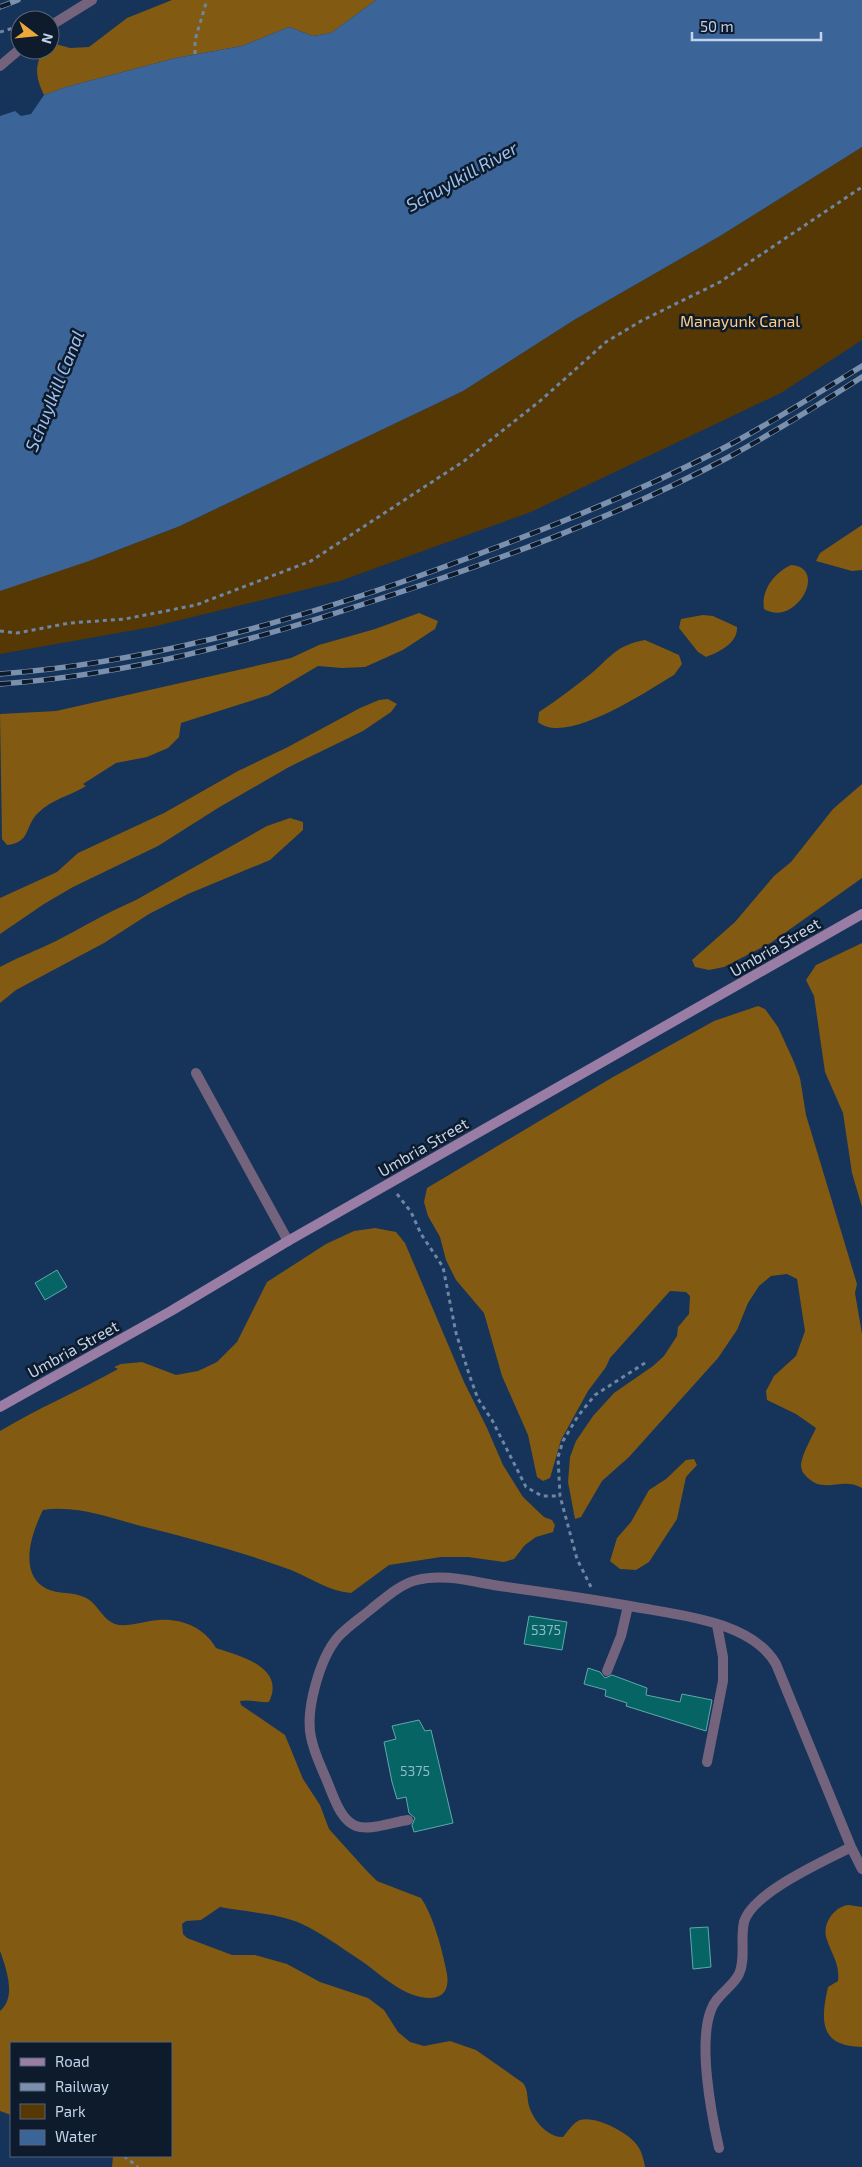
<svg xmlns="http://www.w3.org/2000/svg" width="862" height="2167" viewBox="0 0 862 2167" font-family="'Exo 2',sans-serif">
<style>
.green{fill:#553804}
.forest{fill:#825a11}
.water{fill:#3b6499}
.building{fill:#076465;stroke:#5daaaa}
.lines{fill:none;stroke-linecap:round;stroke-linejoin:round}
.path{stroke:#6e85a3;stroke-width:3;stroke-dasharray:4 4;stroke-linecap:butt}
.lane{stroke:#74637c;stroke-width:10}
.secondary{stroke:#997da4;stroke-width:10}
.rail-casing{stroke:#7a90ad;stroke-width:5.5}
.rail{stroke:#0e1b2c;stroke-width:4;stroke-dasharray:11;stroke-linecap:butt}
.labels{text-anchor:middle;stroke-width:5;stroke-linejoin:round;paint-order:stroke}
.number-label{font-size:14px;fill:#92b7c9}
.park-label{font-size:16px;fill:#fdcc87;stroke:#0e1b2c}
.street-label{font-size:16px;fill:#c1d3ea;stroke:#0e1b2c}
.water-label{font-size:18px;font-style:italic;fill:#9dc1ef;stroke:#0e1b2c}
</style>
<rect width="100%" height="100%" fill="#163359"/>
<!-- green -->
<path class="green" d="M862,147V340L781,393L531,512L340,581L152,627L0,654V556L89,561L180,526L463,391L574,320L720,236Z"/>
<!-- forest -->
<path class="forest" d="M172,0H376L331,33L313,36L289,27L242,46L176,58L66,87L44,95C36,78 34,68 43,50H50L52,43L70,48L89,47L127,18Z
M862,525V570L852,571L816,561L820,553Z
M791,565C829,567 796,628 764,609C761,590 774,573 791,565Z
M419,613L438,621L435,629L403,650L365,667L342,668L318,666L269,695L181,723L179,737L168,748L147,757L116,763L83,784L86,786C70,796 52,799 38,813C25,825 31,843 7,845L2,839L0,714L56,711L291,658L319,645L375,629Z
M703,615L713,616L737,627C738,643 719,652 706,657L698,652L679,628L681,619Z
M645,640L679,655L682,664L674,675C647,691 566,746 538,722L539,712C557,700 576,686 593,672C612,655 618,645 645,640Z
M388,699L397,704L391,712L363,731L289,767L218,808L158,846L73,887L44,904L0,934V898L57,872L78,853L164,813L238,771L286,748L360,708L379,700Z
M862,784V878L772,942L724,967L709,970L695,967L692,960L735,922L774,876L791,862L833,809Z
M290,818L303,822V830L270,860L188,894L149,914L104,943L16,990L0,1003V967C18,957 38,950 56,941C83,927 108,912 136,900L267,826Z
M862,943V1207L852,1173L843,1113L825,1072L814,996L806,980L816,965Z
M758,1006L765,1009L778,1027L794,1062L800,1078L806,1115L857,1284L855,1293L862,1334V1488C841,1476 823,1496 805,1475C802,1472 801,1469 801,1464C803,1452 811,1439 816,1428L796,1414L767,1400L766,1391L774,1376L796,1356L805,1331L797,1279L787,1274L771,1276L759,1286L748,1303L737,1330L718,1358L629,1457L602,1481L581,1517L575,1519L568,1482L570,1457L576,1441L593,1416L614,1393L653,1366L664,1356L677,1336L678,1327L689,1314L690,1296L686,1292L670,1291L610,1358L606,1367L588,1391L561,1440L550,1478L543,1481L537,1477L528,1435L502,1376L484,1313L456,1280L446,1260L440,1237L428,1216L424,1202L427,1188L613,1077L714,1021Z
M375,1228L396,1232L405,1243L464,1382L487,1428L503,1465L523,1497L544,1517L552,1520L555,1525L553,1532L536,1537L525,1545L514,1559L504,1562L468,1557H441L389,1565L351,1593C328,1591 311,1578 291,1570C240,1551 189,1538 137,1525C107,1517 75,1505 43,1510C32,1532 17,1574 47,1589C58,1594 73,1592 84,1597C99,1603 102,1622 119,1625C132,1626 145,1621 158,1620C181,1618 204,1627 216,1648C240,1656 286,1667 269,1702C259,1703 249,1699 240,1701L241,1705L285,1735L303,1779L320,1805L329,1829L366,1870L377,1881L421,1898C433,1915 442,1949 446,1969C456,2010 415,2000 394,1985C381,1977 370,1966 357,1958C339,1946 321,1933 302,1924C280,1913 244,1912 220,1907L201,1920L186,1921L182,1924L183,1934L187,1938L232,1955H255L287,1964L320,1982L368,1998L384,2010L398,2032L410,2042L424,2046L450,2041L476,2050L523,2083C528,2089 527,2098 529,2106C533,2120 548,2138 563,2137C568,2131 573,2123 580,2120C596,2115 632,2134 639,2148C642,2153 644,2161 645,2167H112L113,2156H171V2043H11V2115L0,2111V2011C17,1997 6,1968 0,1951V1431C38,1408 79,1391 118,1369L114,1367L121,1364L142,1362L176,1375L198,1371L217,1362L237,1342L267,1282L326,1244L354,1231Z
M694,1459L697,1465L686,1477L677,1519L649,1562L636,1570L620,1569L610,1561L617,1538L631,1522L649,1490L666,1479L686,1460Z
M849,1905L862,1907V2047C820,2046 820,2022 828,1987L838,1981C840,1964 832,1955 827,1940C821,1925 834,1906 849,1905Z"/>
<!-- water -->
<path class="water" d="M376,0H862V147L720,236L574,320L463,391L180,526L89,561L0,591V116L15,111L21,116L31,114L44,95L66,87L176,58L242,46L289,27L313,36L331,33Z"/>
<!-- building -->
<path class="building" d="M57,1270L67,1287L45,1300L35,1283Z
M529,1616L567,1622L562,1650L524,1644Z
M588,1668L600,1672L605,1678L612,1675L647,1688L646,1695L680,1702L682,1694L712,1700L706,1731L626,1706L627,1703L605,1696L606,1690L584,1684Z
M419,1720L425,1731L431,1730L453,1823L414,1832L412,1825L415,1818L409,1813L406,1797L397,1799L392,1782L384,1742L396,1739L392,1726Z
M708,1927L711,1967L693,1969L690,1928Z"/>
<g class="lines">
<!-- path -->
<path class="path" d="M0,32L20,26
M195,54V40L207,0
M0,631L17,633L70,623L125,619L196,605L311,561L464,461L540,401L606,342L641,321L720,282L862,187
M397,1194L411,1212L421,1234L443,1267L456,1333L469,1374L478,1399L492,1420L526,1487L542,1496H560
M591,1587L577,1559L560,1496L558,1457L563,1441L578,1416L595,1395L648,1361
M124,2156L138,2167"/>
<!-- lane -->
<path class="lane" d="M50,26L92,0
M0,66L20,49
M196,1073L288,1241
M607,1671L621,1636L628,1606
M707,1762L723,1681V1657L717,1625
M408,1820C393,1822 370,1831 356,1826C341,1820 335,1800 329,1786C323,1770 314,1754 311,1737C305,1710 320,1658 338,1637C347,1627 359,1619 370,1610C384,1599 400,1584 417,1580C444,1573 473,1582 500,1586C543,1592 587,1598 630,1606C676,1615 751,1620 776,1664L851,1847L862,1869
M719,2148C711,2113 698,2043 711,2010C716,1995 732,1988 739,1974C746,1959 740,1939 744,1922C753,1892 823,1862 851,1847"/>
<!-- secondary -->
<path class="secondary" d="M0,1407L171,1311L288,1241L862,914"/>
<defs>
<path id="rail" d="M0,7L18,0
M0,674C144,663 283,624 419,576C521,539 622,500 718,451C768,425 815,395 862,366
M0,684C127,675 249,642 370,602C492,563 614,518 727,458C773,433 818,405 862,377"/>
</defs>
<!-- rail casing -->
<use href="#rail" class="rail-casing"/>
<!-- rail -->
<use href="#rail" class="rail"/>
</g>
<g class="labels">
<!-- number labels -->
<g class="number-label">
<text x="546" y="1635">5375</text>
<text x="415" y="1776">5375</text>
</g>
<!-- park labels -->
<g class="park-label">
<text x="740" y="327">Manayunk Canal</text>
</g>
<!-- street labels -->
<g class="street-label">
<text transform="translate(775 947) rotate(-30)" y="6">Umbria Street</text>
<text transform="translate(423 1147) rotate(-30)" y="6">Umbria Street</text>
<text transform="translate(73 1349) rotate(-29)" y="6">Umbria Street</text>
</g>
<!-- water labels -->
<g class="water-label">
<text transform="translate(462 177) rotate(-29)" y="6">Schuylkill River</text>
<text transform="translate(55 391) rotate(-68)" y="6">Schuylkill Canal</text>
</g>
</g>
<!-- legend -->
<rect x="10" y="2042" width="162" height="115" fill="#0e1b2c" stroke="#566578"/>
<rect x="20" y="2058" width="25" height="8" fill="#997da4" stroke="#566578"/>
<text x="55" y="2067" font-size="15" fill="#c1d3ea">Road</text>
<rect x="20" y="2083" width="25" height="8" fill="#7a90ad" stroke="#566578"/>
<text x="55" y="2092" font-size="15" fill="#c1d3ea">Railway</text>
<rect x="20" y="2104" width="25" height="15" fill="#553804" stroke="#566578"/>
<text x="55" y="2117" font-size="15" fill="#c1d3ea">Park</text>
<rect x="20" y="2130" width="25" height="15" fill="#3b6499" stroke="#566578"/>
<text x="55" y="2142" font-size="15" fill="#c1d3ea">Water</text>
<!-- north arrow -->
<g transform="translate(35 35) rotate(106)"><circle r="24" fill="#0e1b2c" stroke="#566578"/>
<path d="M0-4L9 19L0 12L-9 19Z" fill="#eca93a"/>
<text y="-8" font-size="14" font-weight="bold" text-anchor="middle" fill="#c1d3ea">N</text>
</g>
<!-- scale -->
<path d="M692 32v8h129v-8" fill="none" stroke="#c1d3ea" stroke-width="2.5"/>
<text x="700" y="32" font-size="15" fill="#c1d3ea" stroke="#0e1b2c" stroke-width="4" paint-order="stroke">50 m</text>
</svg>
